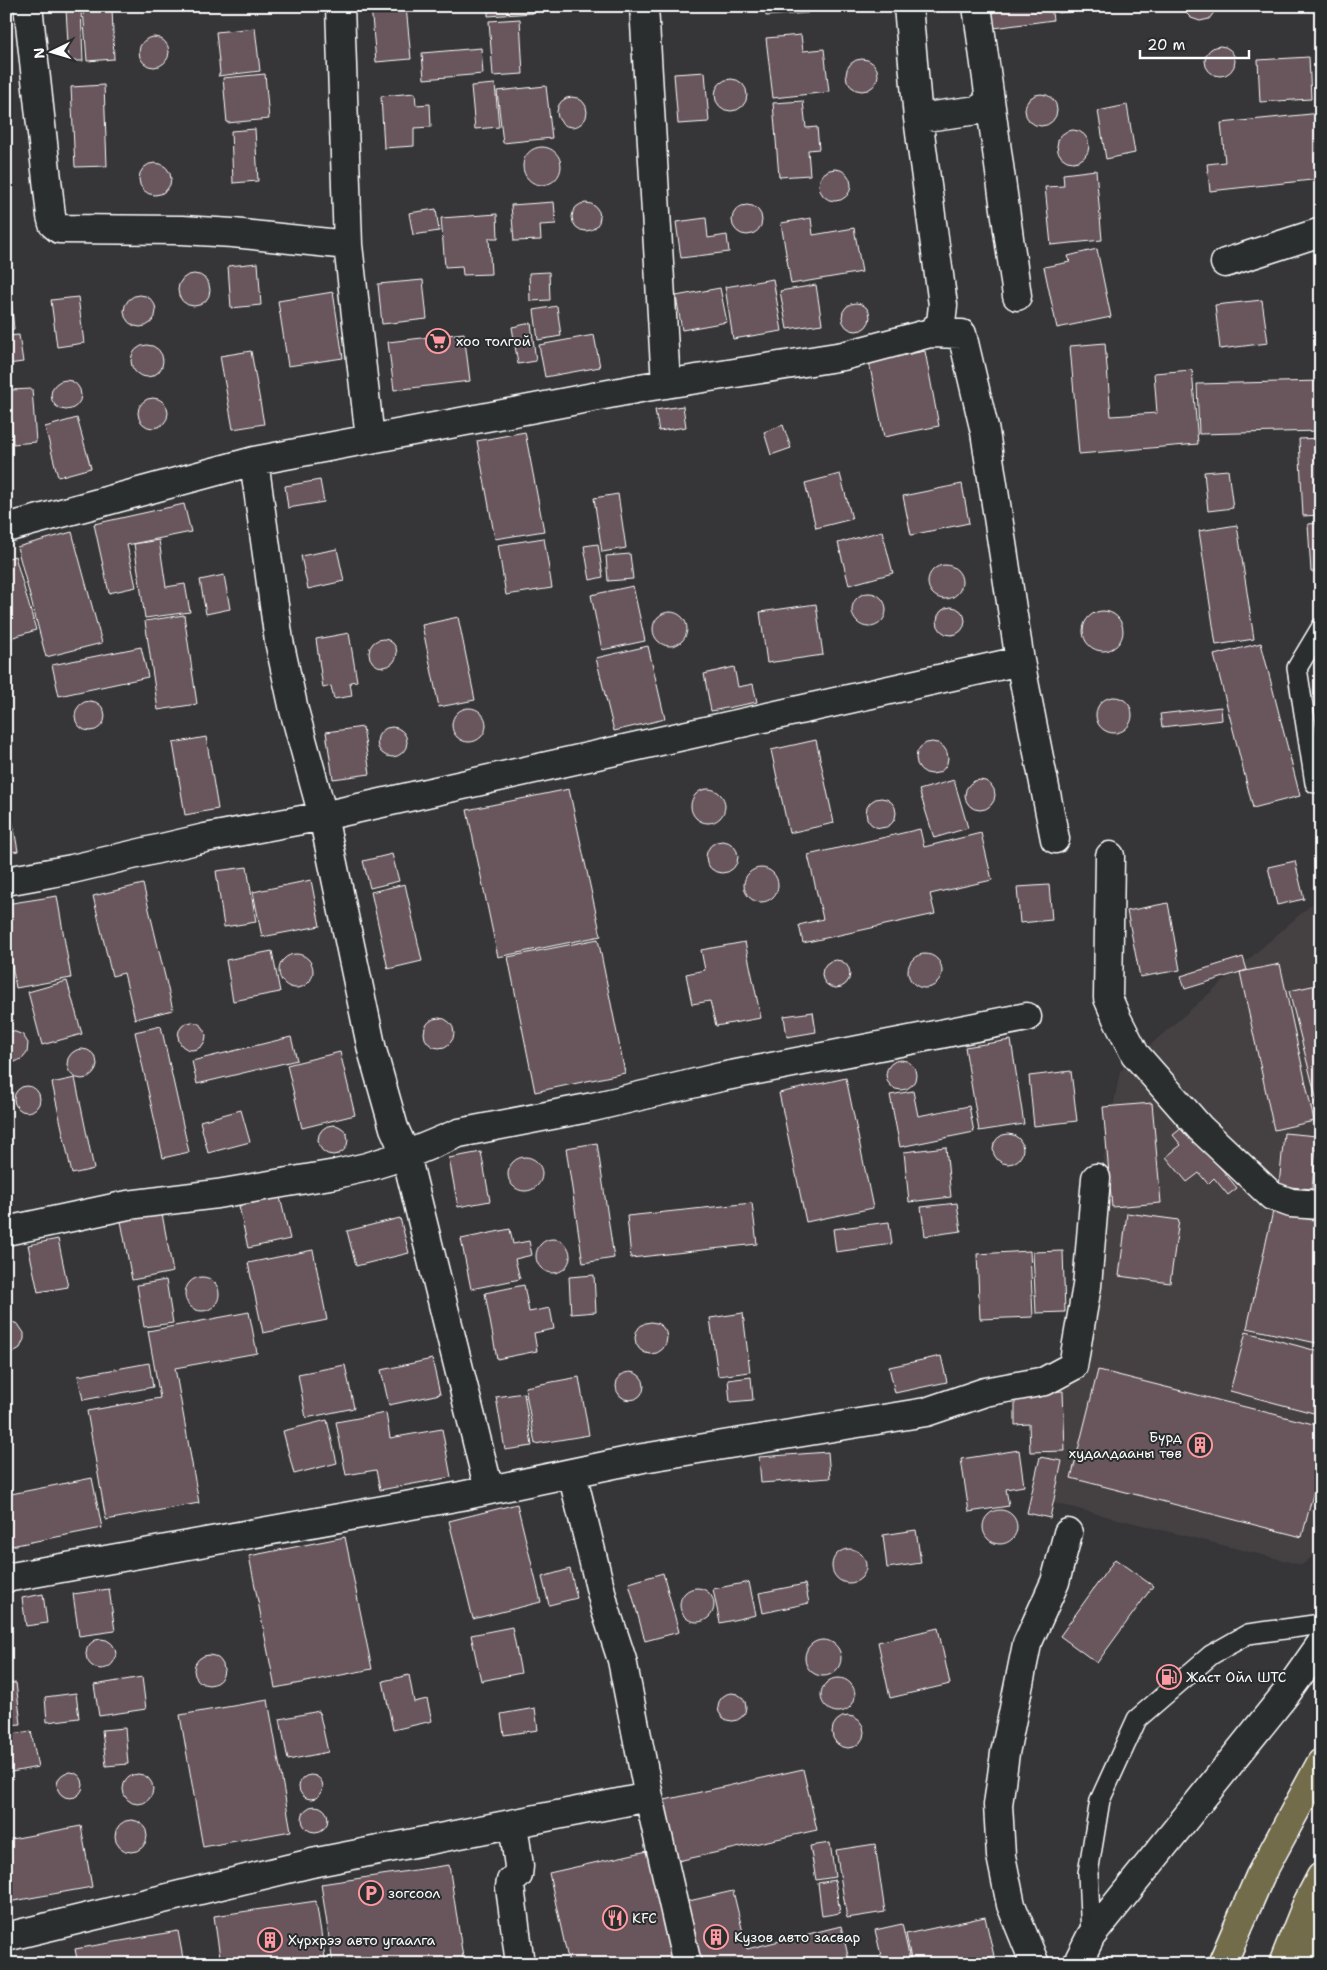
<svg xmlns="http://www.w3.org/2000/svg" width="1327" height="1970" viewBox="0 0 1327 1970" font-family="'Shantell Sans',sans-serif">
<style>
.built{fill:#453f42}
.building{fill:#67565c;stroke:#fff}
.lines{fill:none;stroke-linecap:round;stroke-linejoin:round}
.service-casing{stroke:#fff;stroke-width:22}
.minor-casing{stroke:#fff;stroke-width:31}
.primary-casing{stroke:#fff;stroke-width:31}
.service{stroke:#2a2d2e;stroke-width:19}
.minor{stroke:#2a2d2e;stroke-width:28}
.primary{stroke:#736c4b;stroke-width:28}
.labels{text-anchor:middle;stroke-width:4;stroke-linejoin:round;paint-order:stroke}
.poi-label{font-size:14px;fill:#fff;stroke:#2a2d2e;text-anchor:start}
</style>
<rect width="100%" height="100%" fill="#363537"/>
<filter id="ink" filterUnits="userSpaceOnUse"><feTurbulence type="fractalNoise" baseFrequency=".02" numOctaves="2"/><feDisplacementMap in="SourceGraphic" scale="10" xChannelSelector="R" yChannelSelector="G"/><feConvolveMatrix kernelMatrix="1 2 1 2 8 2 1 2 1" color-interpolation-filters="sRGB"/></filter>
<g filter="url(#ink)">
<!-- built -->
<path class="built" d="M1321,896V1549L1302,1565L1038,1499L1120,1071Z"/>
<!-- building -->
<path class="building" d="M371,6H406L411,59L376,62Z
M488,6H532L533,13L488,16Z
M765,6H808V13L766,16Z
M991,6H1051L1053,20L994,28Z
M1057,6H1086L1087,10L1058,13Z
M1186,6H1215V11L1209,19L1200,21L1191,18L1187,14Z
M81,8L83,61H69L66,9Z
M112,8L114,59L87,61L83,9Z
M520,19L523,74L493,76L489,21Z
M255,28L260,71L218,76L220,73L216,32Z
M801,35L803,51L824,49L829,92L773,98L766,38Z
M139 52a15 15 0 1 1 30 0a15 15 0 1 1-30 0Z
M1205 61a15 15 0 1 1 30 0a15 15 0 1 1-30 0Z
M481,48L483,74L424,79L422,53Z
M1309,57L1311,99L1260,102L1258,60Z
M846 75a16 16 0 1 1 32 0a16 16 0 1 1-32 0Z
M705,72L709,122L678,124L674,74Z
M265,74L269,119L227,123L223,78Z
M715 95a16 16 0 1 1 32 0a16 16 0 1 1-32 0Z
M495,84L499,127L475,129L471,86Z
M104,85L107,166L75,167L71,87Z
M546,86L552,138L503,143L497,91Z
M415,93L416,105L430,104L431,127L414,128V146L384,148L381,96Z
M1025 110a16 16 0 1 1 32 0a16 16 0 1 1-32 0Z
M557 112a15 15 0 1 1 30 0a15 15 0 1 1-30 0Z
M803,101L806,128L817,127L819,149L808,150L810,175L779,177L773,103Z
M1127,105L1135,153L1106,159L1098,111Z
M1321,113V179L1210,191L1207,164L1225,162L1221,123Z
M255,129L258,181L233,183L231,131Z
M1057 146a16 16 0 1 1 32 0a16 16 0 1 1-32 0Z
M523 166a19 19 0 1 1 38 0a19 19 0 1 1-38 0Z
M139 179a16 16 0 1 1 32 0a16 16 0 1 1-32 0Z
M819 185a16 16 0 1 1 32 0a16 16 0 1 1-32 0Z
M1096,170L1102,240L1051,245L1045,187L1064,186L1063,174Z
M554,202L556,224L540,225L541,240L514,241L511,205Z
M572 217a14 14 0 1 1 28 0a14 14 0 1 1-28 0Z
M732 220a15 15 0 1 1 30 0a15 15 0 1 1-30 0Z
M436,209L439,231L413,235L409,213Z
M497,214L498,238H489L491,274L463,275L462,266L445,267L441,218Z
M706,218L708,238L727,235L729,252L681,258L676,222Z
M811,218L813,235L854,228L862,272L791,284L781,223Z
M1097,249L1111,317L1057,328L1044,267L1070,262L1068,256Z
M258,263L261,305L231,308L228,266Z
M549,272L550,300L530,301L529,273Z
M178 290a16 16 0 1 1 32 0a16 16 0 1 1-32 0Z
M773,279L782,331L733,339L725,287Z
M423,280L427,319L382,324L378,284Z
M816,285L822,324L787,329L780,291Z
M720,288L727,322L682,330L676,296Z
M333,292L343,358L288,366L278,301Z
M124 311a16 16 0 1 1 32 0a16 16 0 1 1-32 0Z
M78,297L84,343L57,347L51,300Z
M6,299H11L14,329L6,330Z
M1262,300L1268,343L1220,349L1215,305Z
M842 317a14 14 0 1 1 28 0a14 14 0 1 1-28 0Z
M557,306L561,336L538,340L534,310Z
M531,323L536,361L518,364L512,327Z
M464,333L470,381L394,390L388,342Z
M19,335L23,362L8,364L6,336Z
M594,335L600,367L545,377L539,345Z
M1105,343L1111,416L1157,413L1154,373L1192,370L1198,444L1079,454L1070,346Z
M131 361a16 16 0 1 1 32 0a16 16 0 1 1-32 0Z
M251,351L264,424L233,429L220,356Z
M925,351L939,426L884,437L869,362Z
M51 395a15 15 0 1 1 30 0a15 15 0 1 1-30 0Z
M1321,381V431L1199,434L1197,384Z
M32,389L36,442L13,444L10,390Z
M138 413a15 15 0 1 1 30 0a15 15 0 1 1-30 0Z
M683,406L686,427L659,431L655,410Z
M77,418L91,468L58,477L45,427Z
M783,425L791,448L771,455L764,432Z
M525,432L544,531L495,539L477,441Z
M1321,438V515L1303,516L1299,439Z
M1228,470L1233,508L1208,511L1204,472Z
M840,474L852,519L816,528L805,483Z
M320,480L324,502L288,508L285,486Z
M962,484L969,523L911,535L903,496Z
M618,494L626,548L602,552L594,498Z
M184,504L191,532L127,545L136,587L109,593L94,524Z
M1321,523V572H1311L1308,524Z
M1237,525L1254,639L1216,645L1199,531Z
M882,531L893,573L849,585L838,543Z
M72,532L102,643L46,657L17,547Z
M544,538L552,588L506,595L498,545Z
M159,540L166,587L185,584L190,612L145,618L134,544Z
M598,544L603,577L590,580L584,546Z
M337,549L344,581L308,589L301,556Z
M630,554L633,579L608,581L606,556Z
M15,556L36,630L7,639L6,559Z
M928 582a17 17 0 1 1 34 0a17 17 0 1 1-34 0Z
M224,575L230,609L206,614L200,580Z
M633,586L645,641L602,650L591,595Z
M852 610a17 17 0 1 1 34 0a17 17 0 1 1-34 0Z
M816,604L823,655L767,663L760,612Z
M937 621a14 14 0 1 1 28 0a14 14 0 1 1-28 0Z
M1083 631a20 20 0 1 1 40 0a20 20 0 1 1-40 0Z
M653 629a17 17 0 1 1 34 0a17 17 0 1 1-34 0Z
M184,615L197,704L158,710L145,621Z
M458,617L475,700L439,707L422,625Z
M349,633L357,681L350,682L352,696L334,699L331,686L323,688L316,639Z
M369 653a14 14 0 1 1 28 0a14 14 0 1 1-28 0Z
M1261,643L1300,796L1253,808L1214,655Z
M648,646L665,719L614,731L596,658Z
M141,647L148,677L59,696L52,665Z
M734,667L738,687L753,684L757,702L711,711L704,674Z
M1096 715a18 18 0 1 1 36 0a18 18 0 1 1-36 0Z
M75 716a15 15 0 1 1 30 0a15 15 0 1 1-30 0Z
M1221,707L1222,720L1162,727L1160,714Z
M452 725a17 17 0 1 1 34 0a17 17 0 1 1-34 0Z
M377 742a15 15 0 1 1 30 0a15 15 0 1 1-30 0Z
M363,727L370,774L333,779L326,732Z
M206,737L218,809L185,815L173,743Z
M816,740L834,823L789,833L771,750Z
M916 758a16 16 0 1 1 32 0a16 16 0 1 1-32 0Z
M965 795a15 15 0 1 1 30 0a15 15 0 1 1-30 0Z
M954,780L968,828L934,838L919,790Z
M6,783L18,851L6,853Z
M569,789L601,936L498,957L467,810Z
M691 806a17 17 0 1 1 34 0a17 17 0 1 1-34 0Z
M866 813a15 15 0 1 1 30 0a15 15 0 1 1-30 0Z
M920,829L924,847L981,833L992,880L930,894L935,914L803,943L799,925L823,919L808,855Z
M706 857a16 16 0 1 1 32 0a16 16 0 1 1-32 0Z
M392,854L399,881L370,888L363,861Z
M1295,861L1304,899L1277,905L1268,867Z
M247,867L256,922L224,927L216,871Z
M744 885a17 17 0 1 1 34 0a17 17 0 1 1-34 0Z
M311,880L320,926L262,937L253,892Z
M143,884L173,1010L135,1019L124,973L112,976L93,896Z
M405,884L422,961L388,969L371,892Z
M1049,885L1052,920L1020,923L1017,887Z
M57,896L71,978L16,988L6,930V904Z
M1168,903L1180,970L1140,977L1127,911Z
M598,939L625,1073L535,1092L508,957Z
M745,942L761,1018L716,1026L710,1001L692,1004L686,974L705,970L701,950Z
M272,951L280,992L233,1001L226,960Z
M908 971a17 17 0 1 1 34 0a17 17 0 1 1-34 0Z
M279 971a17 17 0 1 1 34 0a17 17 0 1 1-34 0Z
M1243,957L1247,970L1185,989L1181,976Z
M822 974a14 14 0 1 1 28 0a14 14 0 1 1-28 0Z
M1280,964L1314,1121L1274,1130L1240,972Z
M67,981L82,1034L42,1045L28,992Z
M1321,984V1117L1289,991Z
M813,1012L816,1032L787,1037L784,1016Z
M424 1033a15 15 0 1 1 30 0a15 15 0 1 1-30 0Z
M178 1036a14 14 0 1 1 28 0a14 14 0 1 1-28 0Z
M161,1026L189,1152L163,1158L135,1032Z
M13,1031L23,1035L28,1043L27,1053L23,1058L15,1062L6,1060V1033Z
M291,1037L297,1060L197,1084L192,1061Z
M1011,1040L1024,1124L979,1131L965,1047Z
M67 1064a15 15 0 1 1 30 0a15 15 0 1 1-30 0Z
M340,1052L355,1115L302,1128L287,1065Z
M886 1075a15 15 0 1 1 30 0a15 15 0 1 1-30 0Z
M1071,1071L1077,1121L1034,1126L1029,1076Z
M75,1078L94,1169L72,1174L52,1083Z
M846,1078L873,1208L806,1222L779,1093Z
M14 1099a13 13 0 1 1 26 0a13 13 0 1 1-26 0Z
M913,1091L918,1116L969,1106L974,1132L900,1147L890,1095Z
M1164,1099L1237,1188L1228,1195L1214,1178L1208,1184L1199,1173L1187,1182L1166,1157L1181,1145L1173,1135L1183,1127Z
M1152,1103L1161,1203L1112,1207L1103,1107Z
M241,1110L250,1142L208,1153L200,1121Z
M318 1140a15 15 0 1 1 30 0a15 15 0 1 1-30 0Z
M1284,1133L1317,1136L1312,1189L1279,1186Z
M993 1149a15 15 0 1 1 30 0a15 15 0 1 1-30 0Z
M597,1143L614,1258L583,1263L566,1148Z
M946,1147L951,1197L909,1202L904,1152Z
M481,1152L490,1201L458,1207L449,1158Z
M508 1174a17 17 0 1 1 34 0a17 17 0 1 1-34 0Z
M280,1197L290,1239L248,1248L239,1206Z
M752,1203L757,1244L631,1258L627,1216Z
M957,1203L961,1231L925,1236L921,1207Z
M1273,1211L1321,1222V1344L1247,1328Z
M1127,1213L1179,1220L1170,1283L1119,1276Z
M162,1214L173,1272L132,1280L121,1221Z
M400,1218L409,1253L356,1266L347,1231Z
M889,1222L892,1244L836,1252L833,1229Z
M510,1229L513,1244L529,1241L532,1255L515,1259L520,1279L471,1289L461,1239Z
M58,1239L68,1287L38,1292L28,1245Z
M536 1256a17 17 0 1 1 34 0a17 17 0 1 1-34 0Z
M313,1250L327,1320L263,1333L248,1263Z
M1030,1251L1033,1317L980,1319L977,1254Z
M1063,1251L1065,1312L1036,1313L1033,1252Z
M594,1275L596,1312L571,1314L569,1277Z
M185 1294a17 17 0 1 1 34 0a17 17 0 1 1-34 0Z
M166,1280L173,1323L144,1327L137,1285Z
M524,1285L529,1312L550,1308L554,1329L534,1333L537,1351L497,1359L485,1293Z
M249,1312L257,1353L175,1368L199,1503L106,1520L87,1411L160,1398L148,1331Z
M743,1313L750,1372L718,1376L710,1318Z
M6,1320L18,1324L24,1333V1339L20,1348L10,1354H6Z
M635 1338a16 16 0 1 1 32 0a16 16 0 1 1-32 0Z
M1246,1332L1321,1352V1415L1230,1391Z
M941,1356L947,1382L895,1393L889,1367Z
M432,1359L440,1394L389,1405L381,1370Z
M149,1363L153,1387L83,1400L78,1376Z
M345,1365L354,1408L306,1418L298,1374Z
M1098,1370L1321,1426V1463L1302,1537L1071,1478Z
M616 1386a14 14 0 1 1 28 0a14 14 0 1 1-28 0Z
M579,1377L589,1435L535,1444L525,1387Z
M751,1377L753,1400L730,1402L728,1380Z
M1063,1391L1065,1451L1030,1452L1029,1424L1015,1425V1393Z
M524,1393L532,1446L505,1450L496,1397Z
M386,1413L390,1438L442,1429L451,1477L380,1490L376,1470L346,1475L336,1422Z
M327,1420L337,1463L294,1474L283,1431Z
M1019,1450L1024,1486L1006,1489L1009,1506L969,1512L961,1459Z
M828,1452L830,1478L761,1483L759,1457Z
M1040,1457L1062,1461L1050,1518L1027,1513Z
M92,1478L102,1528L6,1547V1495Z
M517,1504L541,1602L473,1619L449,1521Z
M983 1527a17 17 0 1 1 34 0a17 17 0 1 1-34 0Z
M916,1530L921,1563L887,1568L883,1535Z
M345,1537L372,1669L275,1688L249,1556Z
M832 1566a17 17 0 1 1 34 0a17 17 0 1 1-34 0Z
M1115,1559L1153,1586L1097,1663L1060,1636Z
M570,1569L577,1598L549,1605L542,1577Z
M663,1573L679,1632L645,1641L629,1583Z
M749,1582L756,1615L720,1623L713,1589Z
M805,1584L809,1603L763,1613L759,1593Z
M680 1605a17 17 0 1 1 34 0a17 17 0 1 1-34 0Z
M109,1589L115,1631L79,1636L73,1594Z
M43,1594L47,1623L26,1626L22,1598Z
M512,1627L521,1673L481,1681L471,1635Z
M938,1628L950,1684L890,1698L878,1642Z
M86 1654a15 15 0 1 1 30 0a15 15 0 1 1-30 0Z
M805 1658a18 18 0 1 1 36 0a18 18 0 1 1-36 0Z
M194 1670a15 15 0 1 1 30 0a15 15 0 1 1-30 0Z
M409,1675L414,1702L427,1699L432,1721L393,1730L383,1681Z
M142,1677L146,1709L99,1716L94,1685Z
M821 1695a17 17 0 1 1 34 0a17 17 0 1 1-34 0Z
M16,1683L21,1724L6,1725V1684Z
M76,1693L79,1718L47,1722L45,1697Z
M718 1707a14 14 0 1 1 28 0a14 14 0 1 1-28 0Z
M268,1700L291,1831L203,1847L180,1715Z
M535,1708L538,1730L504,1735L501,1714Z
M319,1711L328,1752L288,1760L280,1719Z
M832 1732a16 16 0 1 1 32 0a16 16 0 1 1-32 0Z
M125,1728L128,1764L106,1766L102,1730Z
M31,1731L38,1767L6,1773V1735Z
M803,1769L817,1830L669,1863L656,1802Z
M57 1785a13 13 0 1 1 26 0a13 13 0 1 1-26 0Z
M123 1789a15 15 0 1 1 30 0a15 15 0 1 1-30 0Z
M299 1787a12 12 0 1 1 24 0a12 12 0 1 1-24 0Z
M302 1819a13 13 0 1 1 26 0a13 13 0 1 1-26 0Z
M115 1836a16 16 0 1 1 32 0a16 16 0 1 1-32 0Z
M81,1826L92,1887L8,1902L6,1890V1840Z
M830,1843L835,1877L816,1880L810,1846Z
M875,1844L885,1912L847,1918L836,1850Z
M656,1849L681,1964H569L549,1873Z
M449,1865L464,1964H333L321,1884Z
M835,1880L840,1913L822,1916L818,1883Z
M733,1891L747,1949L841,1926L850,1964H695L680,1903Z
M316,1901L326,1964H221L214,1916Z
M985,1917L994,1956L959,1964H912L906,1934Z
M902,1924L911,1964H883L875,1930Z
M178,1931L184,1964H78L75,1949Z"/>
<g class="lines">
<defs>
<path id="service" d="M1315,783L1297,668L1321,628
M1091,1936L1088,1873L1100,1800L1137,1719L1211,1655L1248,1634L1321,1624"/>
<path id="minor" d="M28,6L51,216L53,224L59,229L182,230L233,233L348,245
M340,6L348,245L370,439
M644,6L666,384
M977,6L1017,296
M918,118L978,110L989,102
M1225,263L1321,232
M930,333L962,334L985,432L1020,661L1055,839
M254,461L279,641L294,710L323,816L372,1050L394,1128L406,1155L489,1490
M6,528L254,461L646,387L843,356L930,333L941,323L943,305L918,118L908,6
M1110,856L1108,998L1117,1019L1135,1054L1200,1128L1272,1196L1291,1203L1321,1205
M6,881L72,869L205,838L323,816L1020,661
M6,1231L128,1205L217,1194L336,1174L367,1167L406,1155L459,1133L593,1107L721,1077L1027,1017
M572,1473L605,1608L622,1660L649,1797L687,1964
M6,1578L461,1496L643,1458L926,1412L985,1392L1045,1381L1073,1366L1087,1286L1096,1178
M513,1824L519,1866L518,1875L511,1881L510,1887L520,1964
M6,1937L312,1863L649,1797
M1035,1964L1011,1905L1001,1856L998,1805L1005,1753L1027,1644L1055,1582L1068,1533
M1077,1964L1091,1936L1288,1691L1321,1644"/>
<path id="primary" d="M1307,1912L1309,1946L1317,1964
M1222,1964L1260,1876L1321,1763
M1283,1964L1307,1904L1321,1877"/>
</defs>
<!-- service casing -->
<use href="#service" class="service-casing"/>
<!-- minor casing -->
<use href="#minor" class="minor-casing"/>
<!-- primary casing -->
<use href="#primary" class="primary-casing"/>
<!-- service -->
<use href="#service" class="service"/>
<!-- minor -->
<use href="#minor" class="minor"/>
<!-- primary -->
<use href="#primary" class="primary"/>
</g>
</g>
<!-- icons -->
<defs>
<symbol id="supermarket-ring" viewBox="-11 -11 22 22"><circle r="9.5" fill="#2a2d2e" stroke="#ff9aa2" stroke-width="1.5"/><path d="M-6-5.5h2.5l.6 2H6L4.5 2H-2.5L-4.4-4H-6ZM-1.5 3.2a1.3 1.3 0 1 0 .1 0ZM3 3.2a1.3 1.3 0 1 0 .1 0Z" fill="#ff9aa2"/></symbol>
<symbol id="building-ring" viewBox="-11 -11 22 22"><circle r="9.5" fill="#2a2d2e" stroke="#ff9aa2" stroke-width="1.5"/><path d="M-4-6H4V6H1V3H-1V6H-4ZM-2.5-4.3h1.7v1.8h-1.7ZM.8-4.3h1.7v1.8H.8ZM-2.5-1h1.7V.8h-1.7ZM.8-1h1.7V.8H.8Z" fill="#ff9aa2"/></symbol>
<symbol id="fuel-ring" viewBox="-11 -11 22 22"><circle r="9.5" fill="#2a2d2e" stroke="#ff9aa2" stroke-width="1.5"/><path d="M-5.5-6h7V0h2V4h1.3V-2.5L3-4.5l.8-.8L6-3V5H2.5V1h-1V6h-7ZM-4.2-4.7v3.2H.2V-4.7Z" fill="#ff9aa2"/></symbol>
<symbol id="parking-ring" viewBox="-11 -11 22 22"><circle r="9.5" fill="#2a2d2e" stroke="#ff9aa2" stroke-width="1.5"/><path d="M-3.5-5.5H1a3.5 3.5 0 0 1 0 7H-1V5.5H-3.5ZM-1-3.4V-.6H.8a1.4 1.4 0 0 0 0-2.8Z" fill="#ff9aa2"/></symbol>
<symbol id="restaurant-ring" viewBox="-11 -11 22 22"><circle r="9.5" fill="#2a2d2e" stroke="#ff9aa2" stroke-width="1.5"/><path d="M-5-6h1v4h1v-4h1v4h1v-4h1v5L-1.5 .5V6h-2V.5L-5-1ZM5-6V6H3V1.5H1.5Q1.5-4 5-6Z" fill="#ff9aa2"/></symbol>
</defs>
<g fill-rule="evenodd">
<use href="#supermarket-ring" x="424" y="327" width="28" height="28"/>
<use href="#building-ring" x="1186" y="1431" width="28" height="28"/>
<use href="#fuel-ring" x="1155" y="1663" width="28" height="28"/>
<use href="#parking-ring" x="357" y="1879" width="28" height="28"/>
<use href="#restaurant-ring" x="601" y="1904" width="28" height="28"/>
<use href="#building-ring" x="702" y="1923" width="28" height="28"/>
<use href="#building-ring" x="256" y="1926" width="28" height="28"/>
</g>
<g class="labels">
<!-- poi labels -->
<g class="poi-label">
<text x="456" y="346">хоо толгой</text>
<text x="1182" y="1442" text-anchor="end">Бүрд<tspan x="1182" dy="16">худалдааны төв</tspan></text>
<text x="1186" y="1682">Жаст Ойл ШТС</text>
<text x="388" y="1898">зогсоол</text>
<text x="632" y="1923">KFC</text>
<text x="734" y="1942">Кузов авто засвар</text>
<text x="288" y="1945">Хүрхрээ авто угаалга</text>
</g>
</g>
<!-- margin -->
<rect width="1327" height="1970" fill="none" stroke="#2a2d2e" stroke-width="25"/>
<rect x="12" y="12" width="1302" height="1945" fill="none" stroke="#fff" stroke-width="2" filter="url(#ink)"/>
<!-- north arrow -->
<g transform="translate(52 52) rotate(265)" stroke="#2a2d2e" stroke-width="4" paint-order="stroke">
<path d="M0-4L9 19L0 12L-9 19Z" fill="#ffffff"/>
<text y="-8" font-size="14" font-weight="bold" text-anchor="middle" fill="#ffffff">N</text>
</g>
<!-- scale -->
<path d="M1140 50v8h109v-8" fill="none" stroke="#ffffff" stroke-width="2.5"/>
<text x="1147" y="50" font-size="15" fill="#ffffff" stroke="#2a2d2e" stroke-width="4" paint-order="stroke">20 m</text>
</svg>
